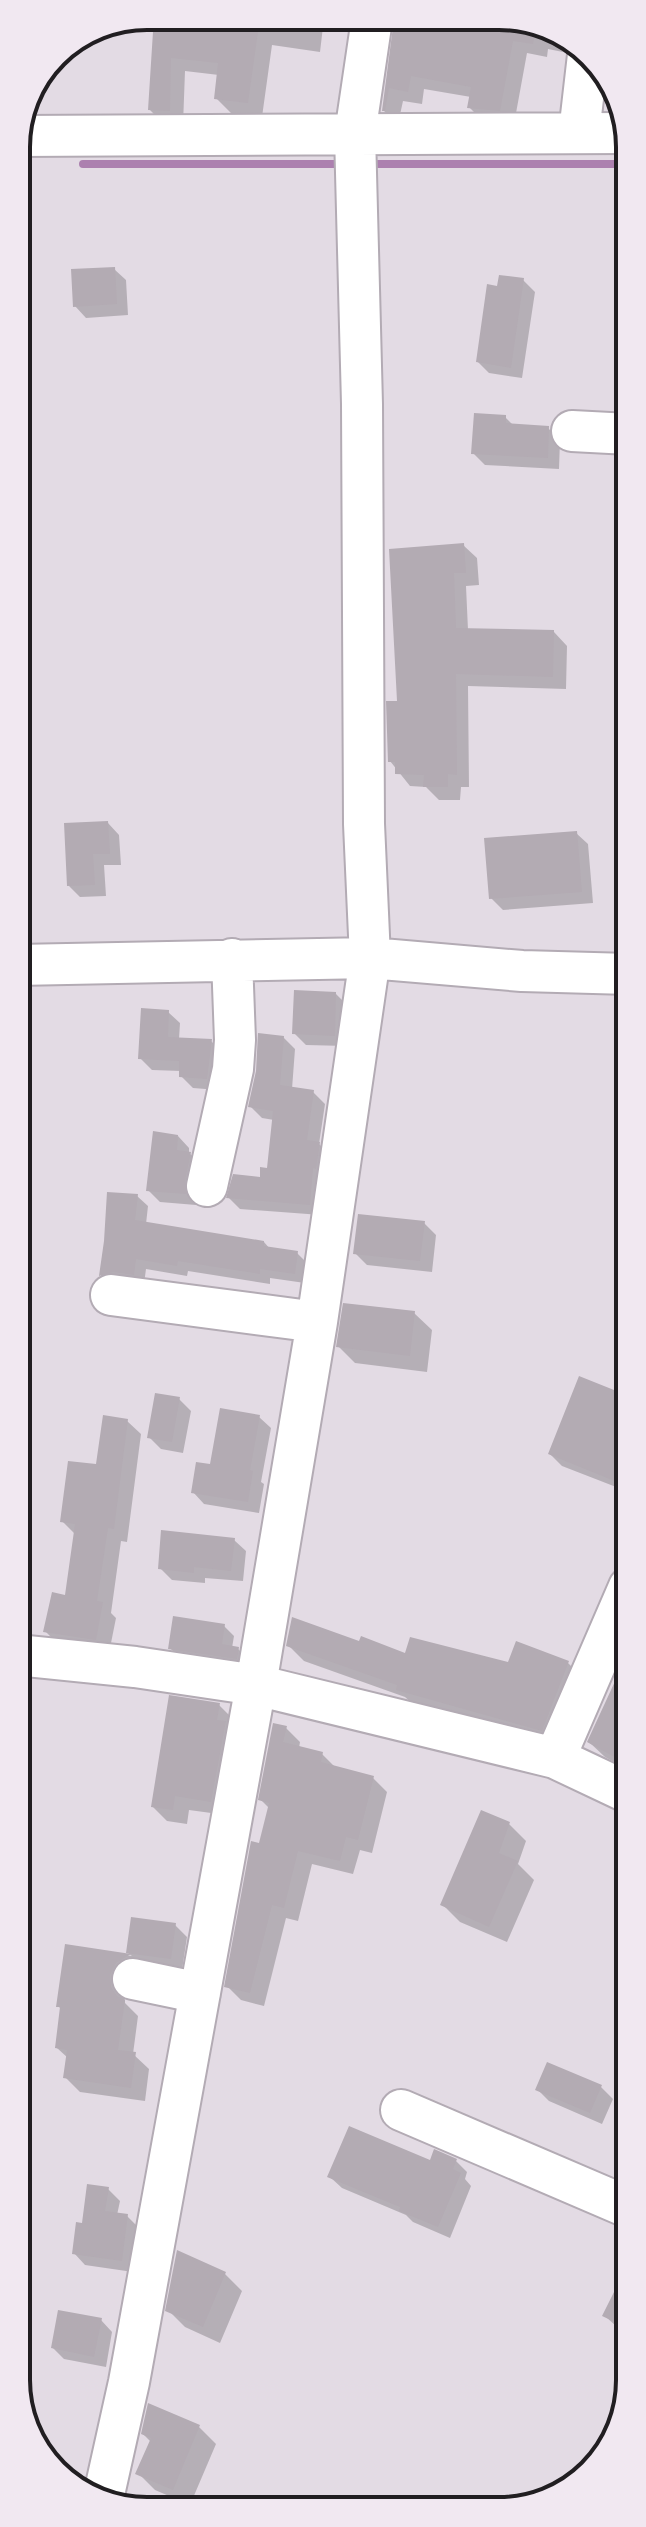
<svg xmlns="http://www.w3.org/2000/svg" width="646" height="2527" viewBox="0 0 646 2527" font-family="'Source Sans 3',sans-serif">
<style>
.shadow{fill:#0003}
.lines{fill:none;stroke-linecap:round;stroke-linejoin:round}
.stream{stroke:#ac80af;stroke-width:8}
.building{fill:#b3abb3}
.minor-casing{stroke:#b3abb4;stroke-width:44}
.minor{stroke:#fff;stroke-width:40}
.rim{fill:none;stroke:#211e21;stroke-width:4}
</style>
<rect width="100%" height="100%" fill="#e3dbe4"/>
<!-- shadow -->
<path class="shadow" d="M156,16L324,18L320,52L272,45L262,117L231,113L216,98L219,75L185,71L183,125L164,124L150,110Z
M396,19L532,20L586,53L583,56L548,49L547,57L527,53L514,124L483,121L469,107L471,97L424,89L422,104L403,101L398,124L384,111Z
M114,269L126,280L128,315L86,318L75,306Z
M523,280L535,292L522,378L489,373L478,362L499,288Z
M505,417L514,426L548,428L560,440L559,469L485,465L473,453Z
M463,545L477,558L479,585L466,586L468,630L554,632L567,646L566,689L468,686L469,787H461L460,800H439L426,787L410,786L390,761L399,703Z
M108,823L119,835L121,865H104L106,896L80,897L69,886Z
M576,833L588,844L593,903L503,910L491,898Z
M336,994L347,1005L346,1046L306,1045L294,1033Z
M168,1012L180,1023L179,1039L211,1041L223,1053L218,1090L193,1088L181,1076V1071L152,1070L140,1058Z
M283,1037L295,1049L292,1089L313,1092L325,1104L319,1144L331,1156L321,1215L240,1209L228,1197L261,1179L268,1170L274,1120L262,1118L250,1106Z
M178,1136L189,1148V1153L202,1165L195,1194L196,1205L160,1202L148,1190Z
M137,1196L148,1206L146,1224L264,1242L270,1249L297,1253L308,1264L305,1283L270,1278V1284L188,1271L187,1276L146,1269L144,1284L111,1286L101,1276L106,1241Z
M424,1223L436,1235L432,1272L367,1265L355,1253Z
M628,1227L629,1228V1281L619,1270Z
M414,1313L432,1330L427,1372L355,1363L338,1346Z
M581,1378L629,1398V1492L562,1466L550,1454Z
M179,1399L191,1411L183,1453L161,1449L149,1437Z
M259,1417L271,1428L261,1482L264,1484L259,1513L204,1504L193,1492L212,1466Z
M127,1421L141,1434L127,1542L121,1541L111,1613L116,1618L109,1653L59,1645L46,1632L67,1597L76,1535L62,1521Z
M234,1540L246,1551L243,1581L205,1578V1583L172,1580L160,1568Z
M224,1626L234,1636L232,1648L238,1649L248,1659L247,1668L180,1658L170,1648Z
M361,1644L407,1655L509,1665L568,1663L584,1679L558,1746L414,1705L405,1697L304,1661L288,1645Z
M629,1655V1770L605,1757L589,1742Z
M219,1705L233,1719L226,1815L189,1810L187,1824L167,1821L153,1807Z
M286,1728L300,1742L299,1748L322,1754L337,1769L373,1778L387,1792L372,1853L360,1850L353,1874L312,1864L298,1921L286,1918L264,2006L241,2000L227,1986L269,1808L261,1800Z
M509,1824L526,1841L518,1864L534,1880L507,1942L460,1922L442,1904Z
M175,1925L187,1937L182,1970L124,1990L125,2003L138,2016L133,2054L149,2069L145,2101L80,2092L65,2077L68,2058L57,2048L62,2010L58,2006L67,1947L132,1956L128,1953Z
M601,2087L613,2099L602,2124L549,2101L537,2089Z
M630,2141V2190L615,2175Z
M456,2161L467,2172L465,2179L471,2186L450,2238L413,2222L406,2215L342,2188L330,2177Z
M108,2189L120,2201L117,2215L127,2216L139,2228L133,2272L85,2265L74,2253L84,2225Z
M178,2253L225,2274L242,2291L220,2343L185,2327L168,2310Z
M630,2287V2334L617,2327L605,2316Z
M101,2320L112,2332L106,2367L64,2359L53,2348Z
M17,2385L28,2396L23,2409L17,2397Z
M199,2427L216,2444L190,2505L155,2490L138,2473L151,2442L143,2434Z"/>
<g class="lines">
<!-- stream -->
<path class="stream" d="M83,164H334
M378,164H629"/>
</g>
<!-- building -->
<path class="building" d="M154,16L260,17L248,103L214,99L218,63L171,58L170,111L148,110Z
M394,19H417L447,24L448,19L532,20L537,23L533,44L513,41L500,111L467,108L471,87L411,76L408,92L389,88L385,111H382Z
M115,267L117,304L73,307L71,269Z
M499,275L524,278L511,368L476,362L487,284L497,286Z
M474,413L506,415V423L549,426L548,458L471,454Z
M464,543L466,573H454L456,628L554,630L553,677L456,674L457,775L448,774V787H423L424,775L395,774V762H388L386,701H397L389,549Z
M108,821L110,854H93L95,885L67,886L64,823Z
M577,831L582,892L489,899L484,838Z
M294,990L336,992L335,1036L292,1034Z
M141,1008L169,1010L168,1037L212,1039L207,1079L179,1077V1061L138,1059Z
M258,1033L284,1036L280,1085L314,1090L307,1140L320,1142L316,1169L313,1168L310,1205L226,1198L233,1174L260,1177V1167L267,1168L273,1111L248,1107L256,1071Z
M153,1131L178,1135L177,1150L191,1152L185,1181L186,1194L146,1191Z
M107,1192L138,1194L135,1220L264,1241V1246L298,1251L295,1274L260,1269V1274L178,1261L177,1266L136,1259L134,1275L113,1272L99,1276L104,1241Z
M358,1214L425,1221L420,1261L353,1254Z
M343,1303L415,1311L410,1356L336,1347Z
M579,1376L629,1396V1451L617,1482L548,1454Z
M155,1393L180,1397L172,1442L147,1438Z
M220,1408L260,1415L250,1470L253,1471L248,1502L191,1493L196,1462L210,1464Z
M103,1415L128,1419L114,1529L108,1528L97,1601L103,1602L96,1640L43,1632L52,1592L65,1595L75,1524L60,1522L68,1461L96,1464Z
M161,1530L235,1538L231,1571L194,1567V1573L158,1569Z
M173,1616L225,1624L222,1644L239,1647L237,1659L168,1649Z
M292,1617L359,1641L361,1636L405,1653L410,1637L508,1662L516,1641L569,1661L542,1731L396,1690L397,1685L286,1646Z
M629,1651V1765L587,1742Z
M169,1695L220,1703L217,1720L226,1721L211,1802L175,1796L173,1810L151,1807Z
M273,1723L287,1726L283,1742L323,1752L321,1762L374,1776L358,1840L346,1837L340,1861L298,1851L284,1908L272,1905L250,1993L224,1987L251,1841L259,1843L269,1803L258,1800Z
M481,1810L510,1822L499,1853L518,1861L489,1927L440,1905Z
M131,1917L176,1923L171,1959L126,1953Z
M65,1944L131,1954L116,1963L110,1975L111,1987L117,1996L125,2000L118,2050L136,2052L131,2088L63,2078L67,2050L55,2048L60,2007H56Z
M547,2062L602,2085L590,2113L535,2090Z
M349,2126L430,2160L434,2149L457,2159L453,2169L461,2173L438,2227L399,2211L400,2207L327,2177Z
M87,2184L109,2187L105,2211L128,2214L122,2261L72,2254L76,2222L82,2223Z
M177,2250L226,2272L203,2327L165,2311Z
M630,2260V2329L602,2316Z
M58,2310L102,2318L94,2357L51,2348Z
M148,2403L200,2425L173,2490L135,2474L151,2438L141,2434Z"/>
<g class="lines">
<defs>
<path id="minor" d="M579,133L588,55
M17,136L629,133
M572,431L629,434
M17,965L370,958L522,971L629,974
M207,1186L233,1069L235,1040L232,959
M111,1295L317,1322
M17,1655L135,1667L256,1685L555,1758L629,1793
M555,1758L629,1587
M133,1979L200,1993
M401,2110L630,2208
M103,2499L129,2382L256,1685L317,1322L370,958L364,824L362,404L355,134L372,19"/>
</defs>
<!-- minor casing -->
<use href="#minor" class="minor-casing"/>
<!-- minor -->
<use href="#minor" class="minor"/>
</g>
<!-- crop -->
<path d="M0 0H646V2527H0ZM147 30H499A117 117 0 0 1 616 147V2380A117 117 0 0 1 499 2497H147A117 117 0 0 1 30 2380V147A117 117 0 0 1 147 30Z" fill="#f1e8f1" fill-rule="evenodd"/>
<path class="rim" d="M147 30H499A117 117 0 0 1 616 147V2380A117 117 0 0 1 499 2497H147A117 117 0 0 1 30 2380V147A117 117 0 0 1 147 30Z"/>
</svg>
